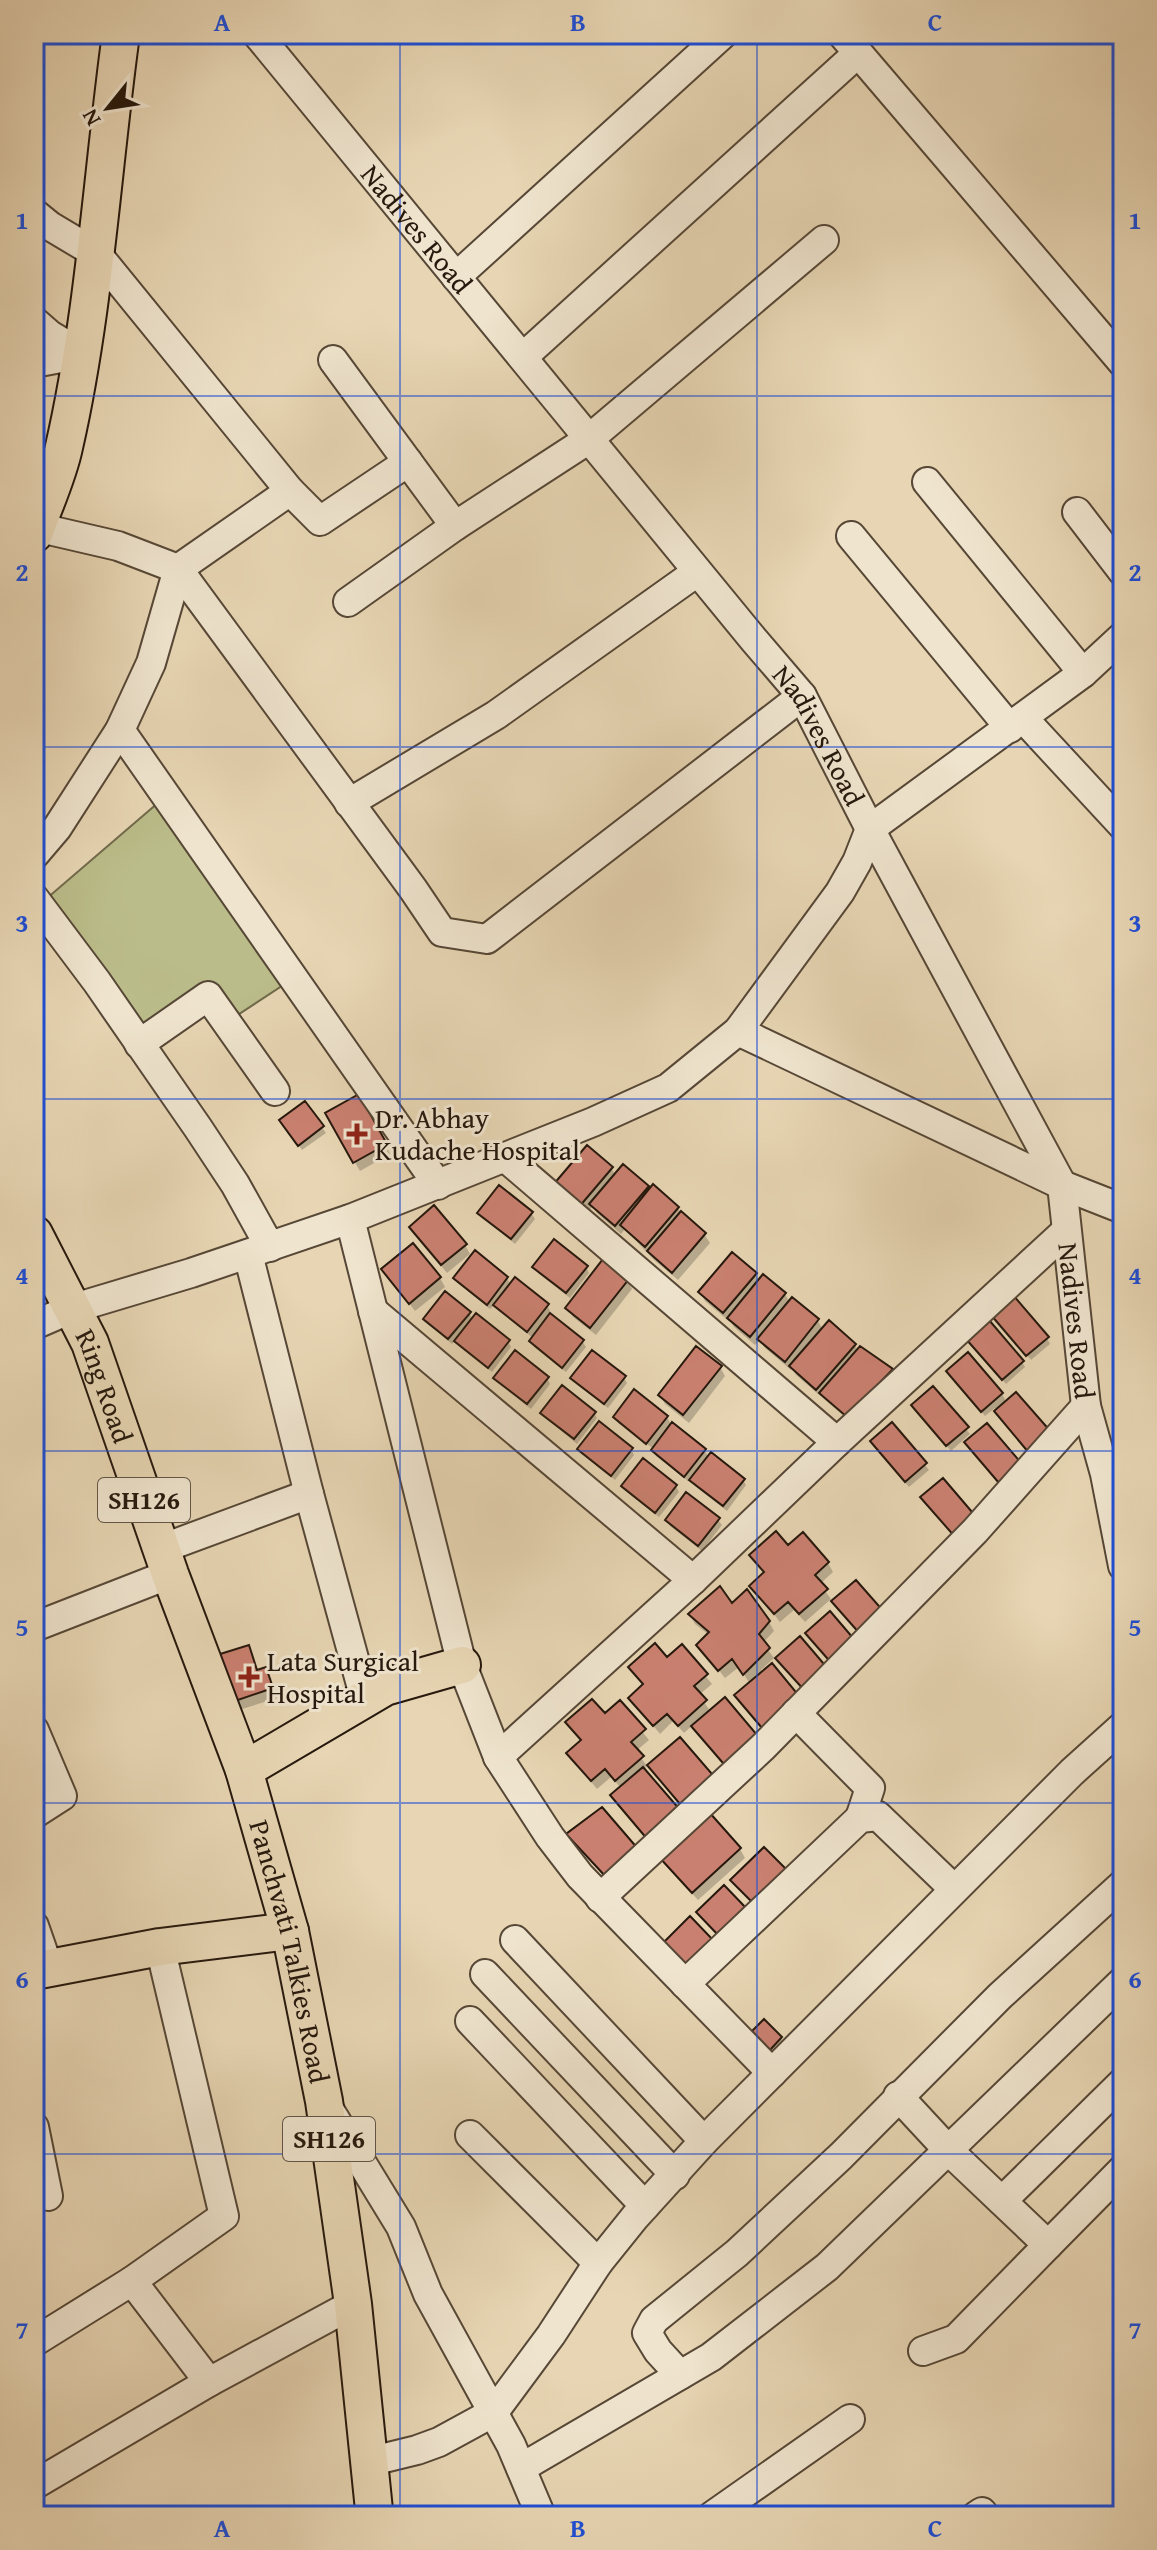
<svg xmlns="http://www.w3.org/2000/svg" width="1157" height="2550" viewBox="0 0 1157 2550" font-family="'Gentium Book Plus',serif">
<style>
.green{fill:#babc89;stroke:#706a4b;stroke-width:2}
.shadow{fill:#0003}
.building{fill:#ca8070;stroke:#26180d;stroke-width:2}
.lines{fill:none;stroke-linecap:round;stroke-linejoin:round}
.minor-casing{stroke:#564736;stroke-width:32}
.major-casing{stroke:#26180d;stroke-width:40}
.minor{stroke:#efe4ce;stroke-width:28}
.major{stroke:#e7d5b3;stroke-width:36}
.grid{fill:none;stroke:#1d4ed8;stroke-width:2;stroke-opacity:0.55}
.poi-dot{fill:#8f2418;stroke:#efe4ce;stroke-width:3}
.labels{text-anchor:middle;stroke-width:6;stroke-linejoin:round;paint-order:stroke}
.shield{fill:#efe4ce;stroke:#625547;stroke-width:2}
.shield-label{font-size:26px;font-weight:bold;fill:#26180d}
.street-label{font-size:28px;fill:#26180d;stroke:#efe4ce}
.poi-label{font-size:28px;fill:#26180d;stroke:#efe4ce;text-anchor:start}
.neatline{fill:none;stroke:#1d4ed8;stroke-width:3}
.grid-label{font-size:26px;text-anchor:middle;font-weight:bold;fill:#1d4ed8}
</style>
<rect width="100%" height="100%" fill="#e7d5b3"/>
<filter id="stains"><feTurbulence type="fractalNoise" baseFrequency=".0025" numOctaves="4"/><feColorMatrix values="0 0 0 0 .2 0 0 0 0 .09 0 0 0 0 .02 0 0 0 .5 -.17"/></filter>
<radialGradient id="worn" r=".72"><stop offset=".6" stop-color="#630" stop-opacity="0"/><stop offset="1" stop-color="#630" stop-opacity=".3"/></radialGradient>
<!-- green -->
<path class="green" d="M166,796L294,978L227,1022L208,996L152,1035L39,905Z"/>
<!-- shadow -->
<path class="shadow" d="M358,1097L390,1154L360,1171L327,1114Z
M305,1104L326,1133L302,1150L285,1126Z
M611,1168L616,1176L647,1187L650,1192L678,1209L704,1234L710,1243L678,1280L654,1260L625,1229L621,1234L597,1213L593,1206L585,1215L561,1194Z
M480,1213H531L535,1219L515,1244L483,1218Z
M417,1236L465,1245L470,1254L447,1273Z
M535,1267H586L589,1273L570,1298L538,1273Z
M384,1270L440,1278L445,1287L415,1311Z
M756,1275L759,1281L785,1294L790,1303L792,1299L818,1321L823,1330L855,1345L858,1352L861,1349L892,1371L897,1379L853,1424L796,1375L792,1368L791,1370L765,1348L760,1340L755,1345L734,1327L730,1320L729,1321L705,1301L700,1292Z
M507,1278L511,1286L547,1305L550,1311L548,1314L582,1341L586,1347L566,1372L534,1347L531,1341L533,1338L499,1311L495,1304L490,1309L459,1284L455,1279Z
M627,1280L632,1289L596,1335L573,1317L567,1308Z
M469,1313L473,1320L508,1341L511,1347L492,1372L460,1346L456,1339L452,1344L428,1324L425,1319Z
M997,1321L1047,1338L1050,1344L1031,1360Z
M972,1344L1022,1362L1025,1367L1006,1384Z
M720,1367L725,1376L689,1423L665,1404L660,1395Z
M951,1377L1002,1394L1007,1403L1000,1417L995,1408L985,1416Z
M495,1378H547L550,1384L531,1409L499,1383Z
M573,1378H624L627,1383L608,1408L576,1383Z
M933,1389L970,1434L951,1451L917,1411Z
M542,1413H594L597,1418L577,1444L546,1418Z
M615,1417H667L672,1426L705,1451L709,1458L743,1480L746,1485L727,1511L695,1486L691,1478L688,1481L656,1456L651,1447L618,1423Z
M892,1425L929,1470L909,1487L876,1447Z
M579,1449H631L634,1455L615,1480L583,1454Z
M624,1486H676L679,1492L659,1517L627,1492Z
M667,1520H718L722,1525L702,1551L670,1526Z
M788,1548L828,1563L833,1572L820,1584L831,1599L805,1622L794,1610L780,1622L752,1586L765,1574L751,1555Z
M732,1606L769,1622L774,1631L763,1643L774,1658L761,1670L764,1672L768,1736L736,1695L750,1684L739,1667L725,1678L699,1645L709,1635L695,1624L690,1615Z
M248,1647L258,1671L265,1669L271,1678L277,1698L239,1710L219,1656Z
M682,1647L712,1684L699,1695L711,1712L735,1778L693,1725L684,1733L673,1721L660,1734L631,1698L644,1686L631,1667L667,1660Z
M619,1703L649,1740L636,1751L647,1766L643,1770L654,1847L618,1804L613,1796L621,1788L611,1777L597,1789L568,1754L582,1742L568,1723L605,1716Z
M602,1810L613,1886L574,1843L569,1835Z
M740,1849L745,1858L698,1900L667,1866L662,1858Z
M754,2032L781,2038L784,2044L774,2054Z"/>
<!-- building -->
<path class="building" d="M359,1094L387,1144L353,1163L325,1113Z
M305,1101L324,1126L298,1146L279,1120Z
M587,1145L613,1167L579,1207L553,1185Z
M623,1164L649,1186L615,1226L589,1204Z
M653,1184L679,1207L645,1247L620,1225Z
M499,1185L533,1212L511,1239L477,1213Z
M434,1205L467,1244L441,1265L409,1227Z
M681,1211L706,1233L672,1273L647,1251Z
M554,1239L588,1266L566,1293L532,1267Z
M413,1243L441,1277L409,1304L381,1269Z
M475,1250L508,1277L487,1305L453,1278Z
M732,1252L757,1273L723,1313L698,1292Z
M603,1259L629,1279L590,1328L565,1308Z
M763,1274L786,1293L750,1337L727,1318Z
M515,1277L549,1304L527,1332L493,1305Z
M445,1291L471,1312L448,1339L423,1319Z
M1013,1295L1049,1337L1026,1356L991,1315Z
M792,1297L819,1319L785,1362L757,1339Z
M476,1313L510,1340L488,1368L454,1341Z
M550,1313L584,1340L562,1368L529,1341Z
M829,1320L856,1344L816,1390L789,1366Z
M989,1320L1024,1361L1002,1380L966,1339Z
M696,1346L722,1366L683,1415L658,1395Z
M860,1346L893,1369L847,1417L819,1393Z
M515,1350L549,1377L527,1404L493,1378Z
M592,1350L626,1376L604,1404L570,1378Z
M968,1352L1003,1393L981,1412L946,1371Z
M562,1385L596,1412L574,1439L540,1413Z
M933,1386L969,1427L946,1446L911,1405Z
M634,1389L668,1416L646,1444L613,1417Z
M1016,1392L1052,1433L1029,1453L994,1411Z
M599,1421L633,1448L611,1476L577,1449Z
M672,1422L706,1449L684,1477L651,1450Z
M892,1422L927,1463L905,1482L870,1441Z
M987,1423L1022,1464L999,1483L964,1442Z
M711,1452L745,1479L723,1506L689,1480Z
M643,1458L677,1485L655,1513L621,1486Z
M943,1478L978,1519L956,1538L920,1497Z
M686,1492L720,1518L698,1546L665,1520Z
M776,1531L788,1545L803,1532L829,1562L815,1575L828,1589L799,1614L788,1602L774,1614L749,1586L764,1572L749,1555Z
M856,1580L885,1613L861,1635L831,1601Z
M720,1586L732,1603L747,1589L770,1621L759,1634L770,1648L743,1675L732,1659L718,1671L696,1645L709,1632L688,1614Z
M830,1611L859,1645L834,1666L805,1633Z
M800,1636L829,1670L805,1691L775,1658Z
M655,1643L667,1657L682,1644L708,1674L694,1686L707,1700L678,1726L667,1714L653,1726L628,1698L643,1684L628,1667Z
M249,1645L257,1670L266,1667L273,1688L232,1702L217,1655Z
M772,1663L800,1697L762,1728L734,1695Z
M725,1697L763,1742L729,1770L691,1726Z
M592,1699L605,1713L620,1700L646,1729L631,1742L644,1756L615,1781L605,1769L591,1781L566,1753L581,1740L565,1722Z
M680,1737L718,1781L685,1810L647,1765Z
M643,1767L681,1811L648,1840L610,1795Z
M602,1807L639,1850L607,1878L566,1834Z
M709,1812L741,1848L692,1893L659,1857Z
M764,1847L791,1874L757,1907L730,1880Z
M724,1885L748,1910L720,1937L696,1912Z
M690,1916L714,1941L686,1969L662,1944Z
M764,2019L782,2037L770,2050L752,2031Z"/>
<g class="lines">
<defs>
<g id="minor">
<path id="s1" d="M257,34L754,640L802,696L870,829L1062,1185L1086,1406L1105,1474L1123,1566"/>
<path d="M842,34L1123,363"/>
<path d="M34,213L50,226L97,254L290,491L320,521L408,462"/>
<path d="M456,277L723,34"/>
<path d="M34,321L50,335L82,354"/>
<path d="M523,357L858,53"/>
<path d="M333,360L455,526"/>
<path d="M34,363L82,354"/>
<path d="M927,482L1083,673"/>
<path d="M1077,512L1123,572"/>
<path d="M36,527L118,546L178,569L413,889L442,932L487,939L802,696"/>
<path d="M851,536L1010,728"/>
<path d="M348,602L455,526L589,439L824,240"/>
<path d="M1023,718L1123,826"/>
<path d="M120,730L438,1185"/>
<path d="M349,803L496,715L697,572"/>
<path d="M34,855L57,828L120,730L151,663L178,569L290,491"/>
<path d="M34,898L97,982L198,1128L235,1184L270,1247"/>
<path d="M738,1031L1062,1185L1123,1209"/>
<path d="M139,1044L208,996L275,1091"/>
<path d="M506,1158L837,1442"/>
<path d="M350,1219L462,1665L498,1757L550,1837L580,1876L772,2073"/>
<path d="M248,1254L309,1494L365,1699"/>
<path d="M373,1311L693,1580"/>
<path d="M34,1325L71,1309L191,1273L350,1219L593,1122L668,1088L738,1031L840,892L857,862L870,829L1083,673L1123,636"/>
<path d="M161,1549L309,1494"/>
<path d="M34,1627L170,1574"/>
<path d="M796,1713L870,1788L860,1818"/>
<path d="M34,1730L62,1796L34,1814"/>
<path d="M498,1757L693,1580L837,1442L1066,1231"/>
<path d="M600,1898L763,1747L975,1531L1086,1406"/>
<path d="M34,1926L49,1969"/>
<path d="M515,1940L704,2141"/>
<path d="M485,1974L675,2175"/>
<path d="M685,1984L860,1818L878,1816L954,1889"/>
<path d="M470,2021L645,2206"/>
<path d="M898,2096L949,2151L1048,2245L1123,2169"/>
<path d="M327,2106L401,2227L428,2294L511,2445L541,2516"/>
<path d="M34,2127L48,2196"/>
<path d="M470,2135L598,2263"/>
<path d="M1002,2201L1123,2082"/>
<path d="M132,2281L224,2216L160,1947"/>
<path d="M34,2342L132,2281L209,2382"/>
<path d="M923,2351L956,2339L1048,2245"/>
<path d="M680,2375L658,2351L647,2333L654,2320L737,2253L841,2156L1000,1996L1123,1884"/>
<path d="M368,2462L417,2450L439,2442L494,2412L551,2335L598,2263L635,2217L704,2141L1072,1772L1123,1726"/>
<path d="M521,2468L711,2357L827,2267L1123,1981"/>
<path d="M34,2485L209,2382L353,2304"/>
<path d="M712,2516L850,2419"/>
<path d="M976,2516L982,2512L985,2516"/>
</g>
<g id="major">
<path d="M34,534C44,505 58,476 64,447C95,311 102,172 121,34"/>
<path id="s2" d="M34,1234L90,1343L170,1574L244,1770L290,1931L324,2101L353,2304L374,2510L372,2516"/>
<path d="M244,1770L385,1687L462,1665"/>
<path d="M34,1971L160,1947L290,1931"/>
</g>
</defs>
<!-- minor casing -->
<use href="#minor" class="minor-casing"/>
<!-- major casing -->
<use href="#major" class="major-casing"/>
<!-- minor -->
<use href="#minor" class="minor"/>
<!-- major -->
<use href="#major" class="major"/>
</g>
<!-- grid -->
<path class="grid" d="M400,34V2516M757,34V2516M34,396H1123M34,747H1123M34,1099H1123M34,1451H1123M34,1803H1123M34,2154H1123"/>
<!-- markers -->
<g class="poi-dot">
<path d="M353 1122h8v8h8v8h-8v8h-8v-8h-8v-8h8z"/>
<path d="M245 1665h8v8h8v8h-8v8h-8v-8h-8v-8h8z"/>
</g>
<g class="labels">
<!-- shield labels -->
<g class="shield">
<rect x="98" y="1478" width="92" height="44" rx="6"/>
<rect x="283" y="2117" width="92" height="44" rx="6"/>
</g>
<g class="shield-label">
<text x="144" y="1509">SH126</text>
<text x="329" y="2148">SH126</text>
</g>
<!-- street labels -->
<g class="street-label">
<text dy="10" stroke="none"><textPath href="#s1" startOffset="252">Nadives Road</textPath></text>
<text dy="10" stroke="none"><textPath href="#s1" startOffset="900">Nadives Road</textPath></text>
<text dy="10" stroke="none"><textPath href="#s1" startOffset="1548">Nadives Road</textPath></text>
<text dy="10" stroke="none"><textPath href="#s2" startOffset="168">Ring Road</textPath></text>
<text dy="10" stroke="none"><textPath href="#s2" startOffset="764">Panchvati Talkies Road</textPath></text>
</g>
<!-- poi labels -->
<g class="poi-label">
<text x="375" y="1128">Dr. Abhay<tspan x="375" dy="32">Kudache Hospital</tspan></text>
<text x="267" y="1671">Lata Surgical<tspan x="267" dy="32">Hospital</tspan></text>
</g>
</g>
<!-- margin -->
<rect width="1157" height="2550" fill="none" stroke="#e7d5b3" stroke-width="88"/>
<!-- north arrow -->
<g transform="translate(108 108) rotate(240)" stroke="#efe4ce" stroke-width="6" paint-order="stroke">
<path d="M0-6L14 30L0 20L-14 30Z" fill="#26180d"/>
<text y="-12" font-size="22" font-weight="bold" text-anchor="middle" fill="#26180d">N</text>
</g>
<rect x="44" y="44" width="1069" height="2462" class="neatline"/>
<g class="grid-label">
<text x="222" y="31">A</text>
<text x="578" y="31">B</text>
<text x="935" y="31">C</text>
<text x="22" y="229">1</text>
<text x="1135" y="229">1</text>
<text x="22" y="581">2</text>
<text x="1135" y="581">2</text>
<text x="22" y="932">3</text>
<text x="1135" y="932">3</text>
<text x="22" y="1284">4</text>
<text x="1135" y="1284">4</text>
<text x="22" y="1636">5</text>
<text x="1135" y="1636">5</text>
<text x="22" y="1988">6</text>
<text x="1135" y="1988">6</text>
<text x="22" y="2339">7</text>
<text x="1135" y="2339">7</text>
<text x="222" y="2537">A</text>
<text x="578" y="2537">B</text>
<text x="935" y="2537">C</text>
</g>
<rect width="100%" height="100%" filter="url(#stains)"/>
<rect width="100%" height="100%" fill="url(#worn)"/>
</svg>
